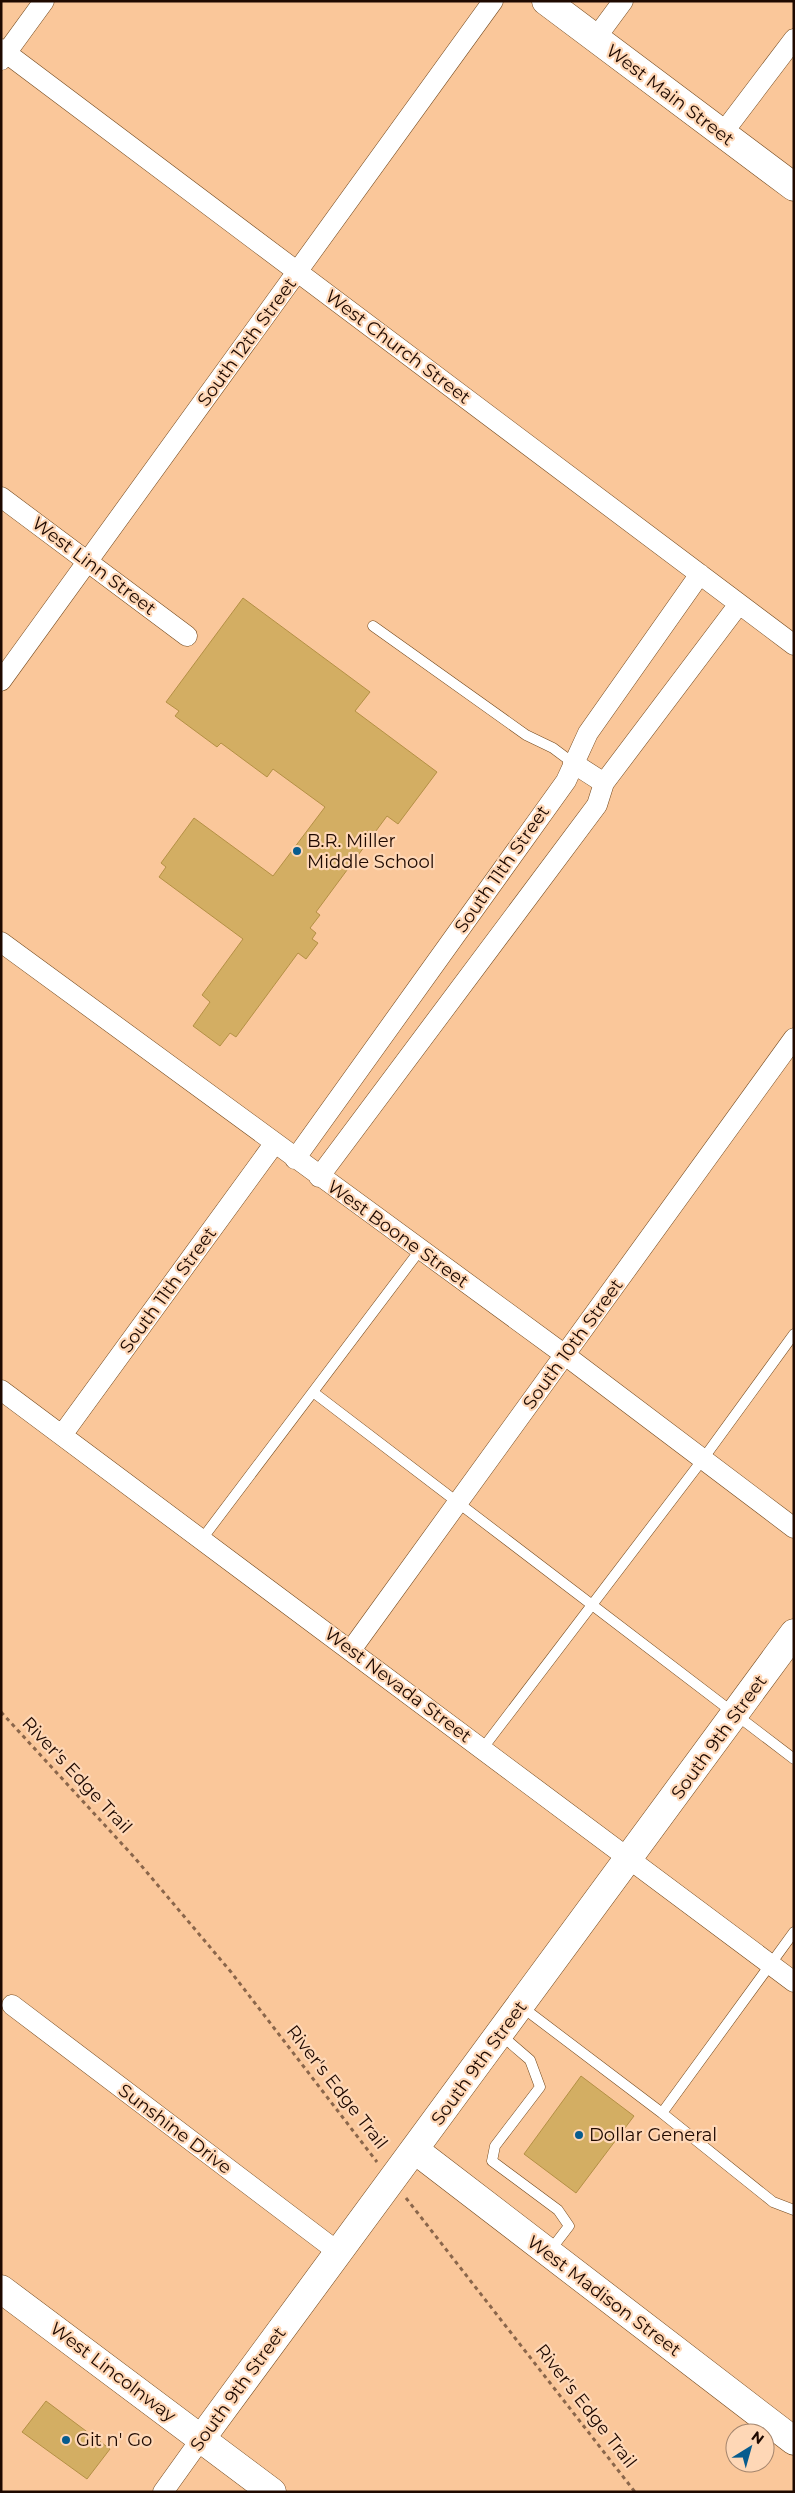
<svg xmlns="http://www.w3.org/2000/svg" width="795" height="2493" viewBox="0 0 795 2493" font-family="Montserrat,sans-serif">
<style>
.building{fill:#d3ae63;stroke:#b49045}
.lines{fill:none;stroke-linecap:round;stroke-linejoin:round}
.lane-casing{stroke:#73481c;stroke-width:11}
.street-casing{stroke:#73481c;stroke-width:21}
.secondary-casing{stroke:#73481c;stroke-width:29}
.path{stroke:#8a664b;stroke-width:3;stroke-dasharray:4 4;stroke-linecap:butt}
.lane{stroke:#fff;stroke-width:10}
.street{stroke:#fff;stroke-width:20}
.secondary{stroke:#fff;stroke-width:28}
.poi-dot{fill:#075c8e;stroke:#fed7b6;stroke-width:2}
.labels{text-anchor:middle;stroke-width:4.5;stroke-linejoin:round;paint-order:stroke}
.street-label{font-size:18px;fill:#1e0900;stroke:#fed7b6}
.poi-label{font-size:18px;fill:#1e0900;stroke:#fed7b6;text-anchor:start}
</style>
<rect width="100%" height="100%" fill="#fac79a"/>
<!-- building -->
<path class="building" d="M243,598L370,692L355,711L437,772L398,824L387,816L316,912L320,915L310,928L316,933L312,939L318,943L306,959L298,953L236,1037L230,1033L220,1046L193,1026L210,1002L202,995L243,939L159,877L166,867L161,863L194,818L273,876L325,807L273,769L267,777L221,743L217,747L175,716L179,711L166,702Z
M581,2076L634,2116L576,2193L524,2154Z
M46,2401L110,2449L87,2479L22,2432Z"/>
<g class="lines">
<defs>
<path id="lane" d="M373,626L526,735L553,748L573,763
M313,1392L794,1759
M202,1539L420,1250
M483,1748L703,1459L794,1334
M522,2007L662,2113L773,2202L794,2210
M501,2035L530,2060L540,2087L495,2146L492,2161L558,2210L569,2226L549,2252
M662,2113L794,1932"/>
<path id="street" d="M595,39L623,1
M1,49L794,645
M1,60L44,1
M722,134L794,39
M1,497L187,636
M1,681L493,1
M573,763L604,783
M1,942L565,1355L794,1528
M295,1159L566,781L588,733L700,574
M319,1177L597,805L604,783L739,604
M1,1390L794,1982
M62,1435L274,1144
M351,1650L794,1038
M12,2005L338,2252
M163,2492L201,2439"/>
<path id="secondary" d="M546,1L794,187
M415,2150L794,2441
M1,2289L272,2492
M201,2439L794,1633"/>
</defs>
<!-- lane casing -->
<use href="#lane" class="lane-casing"/>
<!-- street casing -->
<use href="#street" class="street-casing"/>
<!-- secondary casing -->
<use href="#secondary" class="secondary-casing"/>
<!-- path -->
<path class="path" d="M1,1712L134,1857L231,1972L377,2162
M406,2198L635,2492"/>
<!-- lane -->
<use href="#lane" class="lane"/>
<!-- street -->
<use href="#street" class="street"/>
<!-- secondary -->
<use href="#secondary" class="secondary"/>
</g>
<!-- markers -->
<g class="poi-dot">
<circle cx="297" cy="851" r="5"/>
<circle cx="579" cy="2135" r="5"/>
<circle cx="66" cy="2440" r="5"/>
</g>
<g class="labels">
<!-- street labels -->
<g class="street-label">
<text transform="translate(670 95) rotate(37)" y="6">West Main Street</text>
<text transform="translate(247 342) rotate(-54)" y="6">South 12th Street</text>
<text transform="translate(398 347) rotate(37)" y="6">West Church Street</text>
<text transform="translate(94 566) rotate(37)" y="6">West Linn Street</text>
<text transform="translate(502 869) rotate(-55)" y="6">South 11th Street</text>
<text transform="translate(398 1234) rotate(36)" y="6">West Boone Street</text>
<text transform="translate(168 1290) rotate(-54)" y="6">South 11th Street</text>
<text transform="translate(573 1344) rotate(-54)" y="6">South 10th Street</text>
<text transform="translate(398 1685) rotate(37)" y="6">West Nevada Street</text>
<text transform="translate(719 1737) rotate(-54)" y="6">South 9th Street</text>
<text transform="translate(77 1775) rotate(47)" y="6">River's Edge Trail</text>
<text transform="translate(479 2063) rotate(-54)" y="6">South 9th Street</text>
<text transform="translate(337 2087) rotate(52)" y="6">River's Edge Trail</text>
<text transform="translate(175 2129) rotate(37)" y="6">Sunshine Drive</text>
<text transform="translate(604 2296) rotate(37)" y="6">West Madison Street</text>
<text transform="translate(113 2372) rotate(37)" y="6">West Lincolnway</text>
<text transform="translate(238 2389) rotate(-54)" y="6">South 9th Street</text>
<text transform="translate(586 2406) rotate(52)" y="6">River's Edge Trail</text>
</g>
<!-- poi labels -->
<g class="poi-label">
<text x="307" y="847">B.R. Miller<tspan x="307" dy="21">Middle School</tspan></text>
<text x="589" y="2141">Dollar General</text>
<text x="76" y="2446">Git n' Go</text>
</g>
</g>
<!-- border -->
<rect width="795" height="2493" fill="none" stroke="#1e0900" stroke-width="5"/>
<!-- north arrow -->
<g transform="translate(750 2448) rotate(37)"><circle r="24" fill="#fed7b6" stroke="#a4856d"/>
<path d="M0-4L9 19L0 12L-9 19Z" fill="#075c8e"/>
<text y="-8" font-size="14" font-weight="bold" text-anchor="middle" fill="#1e0900">N</text>
</g>
</svg>
